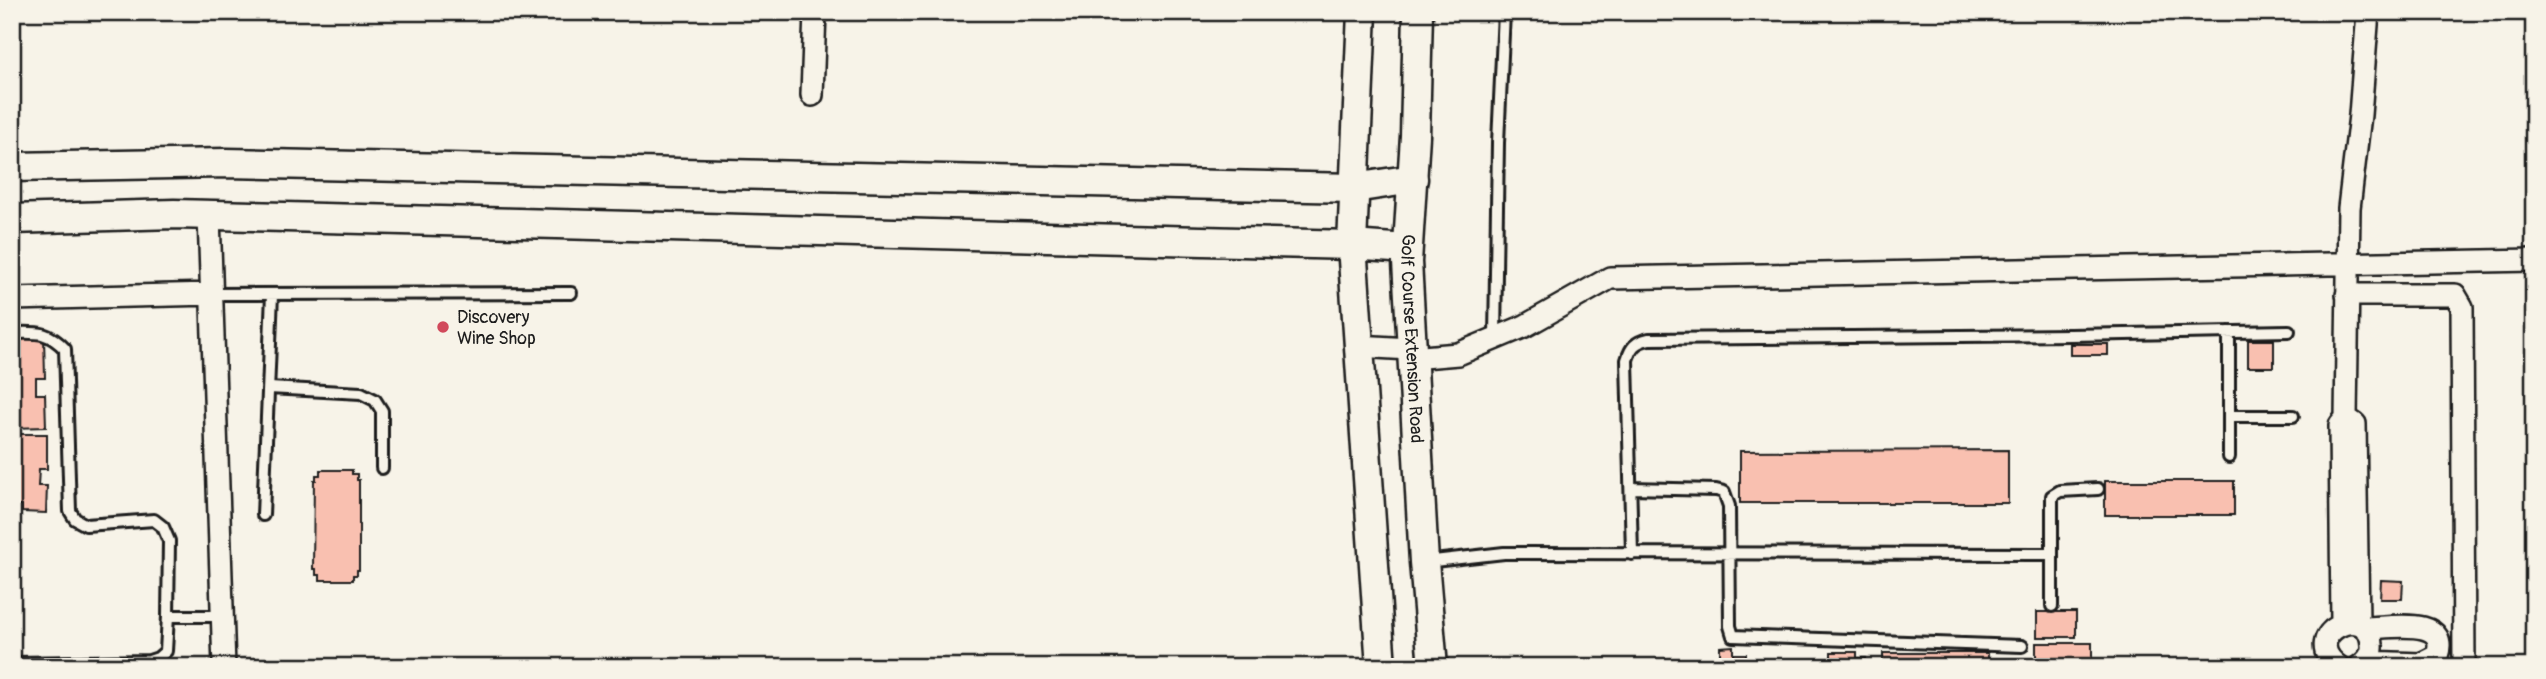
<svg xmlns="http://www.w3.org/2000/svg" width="2546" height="679" viewBox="0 0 2546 679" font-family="Pangolin,sans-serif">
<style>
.building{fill:#f9c0b0;stroke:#1c1c1c;stroke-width:2}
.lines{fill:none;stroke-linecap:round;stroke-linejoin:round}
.lane-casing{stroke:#1c1c1c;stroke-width:16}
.street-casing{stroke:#1c1c1c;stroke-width:26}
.secondary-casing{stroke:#1c1c1c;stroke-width:33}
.lane{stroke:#f7f3e8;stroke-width:10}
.street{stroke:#f7f3e8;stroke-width:21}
.secondary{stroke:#f7f3e8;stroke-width:28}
.poi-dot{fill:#d1495b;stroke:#f7f3e8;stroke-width:2.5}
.labels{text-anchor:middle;stroke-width:5;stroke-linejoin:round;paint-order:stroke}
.poi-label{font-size:18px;fill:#1c1c1c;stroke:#f7f3e8;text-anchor:start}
.street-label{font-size:18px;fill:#1c1c1c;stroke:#f7f3e8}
</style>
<rect width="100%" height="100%" fill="#f7f3e8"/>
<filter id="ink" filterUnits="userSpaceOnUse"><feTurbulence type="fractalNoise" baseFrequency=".0143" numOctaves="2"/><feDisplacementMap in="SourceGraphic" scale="14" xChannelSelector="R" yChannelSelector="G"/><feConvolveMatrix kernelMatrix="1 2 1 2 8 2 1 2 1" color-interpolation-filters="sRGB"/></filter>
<g filter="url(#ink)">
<!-- building -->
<path class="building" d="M15,336H44L45,378H36V394H45L46,427L12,428V358H16Z
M2248,340H2274V367H2248Z
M2070,344H2108V355H2070Z
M16,434H47V469H39L38,486H47L46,513L22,512V505H12V450H16Z
M2008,450V503H1740V451Z
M320,470H352V474H357V480H359V570H357V575H353V580H320V575H316V569H313L314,480H316V475H320Z
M2105,481H2234V515H2105Z
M2381,580L2403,581L2402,599H2380Z
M2037,612H2076V637H2037Z
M2036,643H2092V667H2036Z
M1733,646V654H1746V663L1760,662V666L1771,667H1720V647Z
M1831,652H1857V658H1866V667H1827V658H1831Z
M1883,653H1988V667H1883Z"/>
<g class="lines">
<defs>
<path id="lane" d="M212,294L571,293
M12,333C37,333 47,330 65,349L70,511L75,519L86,525L154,520L163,527L169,541L168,616H222
M1495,337L1498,143L1504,12
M269,388L361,393L375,400L382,411V468
M2229,416H2293
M2229,457V332
M1631,488L1716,490L1724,492L1729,506L1730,626L1733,636L2022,646
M263,515L272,294
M1632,554L1627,360C1631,347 1635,342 1649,339L2070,335L2289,331
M1425,562L1504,553L2051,554
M2052,606V496L2060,491L2098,489
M12,663L149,661L158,658L166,651L168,616"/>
<path id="street" d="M812,95L815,12
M209,215L224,667
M2347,295H2455L2462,307L2464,666
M12,299L212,294
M1358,346L1410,349
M1411,358L1458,354L1525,326L1610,278L2534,260
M2346,418L2349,208L2360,115L2368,12
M2342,623L2340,425L2346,418L2355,424L2358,623
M2365,628C2389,628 2451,615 2437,656L2421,664L2366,662
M2339,667C2295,635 2370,598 2372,645C2373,655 2367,661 2359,667"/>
<g id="secondary">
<path d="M1362,12L1352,245L1381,667"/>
<path id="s1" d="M1418,12L1415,136L1407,262L1424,562L1433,667"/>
<path d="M12,167L226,163L1354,188L1413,179"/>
<path d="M12,219L174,214L1352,245L1407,249"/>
</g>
</defs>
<!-- lane casing -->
<use href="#lane" class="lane-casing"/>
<!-- street casing -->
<use href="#street" class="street-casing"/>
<!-- secondary casing -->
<use href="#secondary" class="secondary-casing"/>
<!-- lane -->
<use href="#lane" class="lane"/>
<!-- street -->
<use href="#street" class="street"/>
<!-- secondary -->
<use href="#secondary" class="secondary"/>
</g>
</g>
<!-- markers -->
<circle class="poi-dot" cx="443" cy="327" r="7"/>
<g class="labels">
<!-- poi labels -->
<g class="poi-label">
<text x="457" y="323">Discovery<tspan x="457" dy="21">Wine Shop</tspan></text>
</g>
<!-- street labels -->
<g class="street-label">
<text dy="6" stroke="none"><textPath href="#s1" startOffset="327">Golf Course Extension Road</textPath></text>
</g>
</g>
<!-- margin -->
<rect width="2546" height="679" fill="none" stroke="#f7f3e8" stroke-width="42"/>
<rect x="21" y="21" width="2504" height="637" fill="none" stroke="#1c1c1c" stroke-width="2.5" filter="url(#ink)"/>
</svg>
